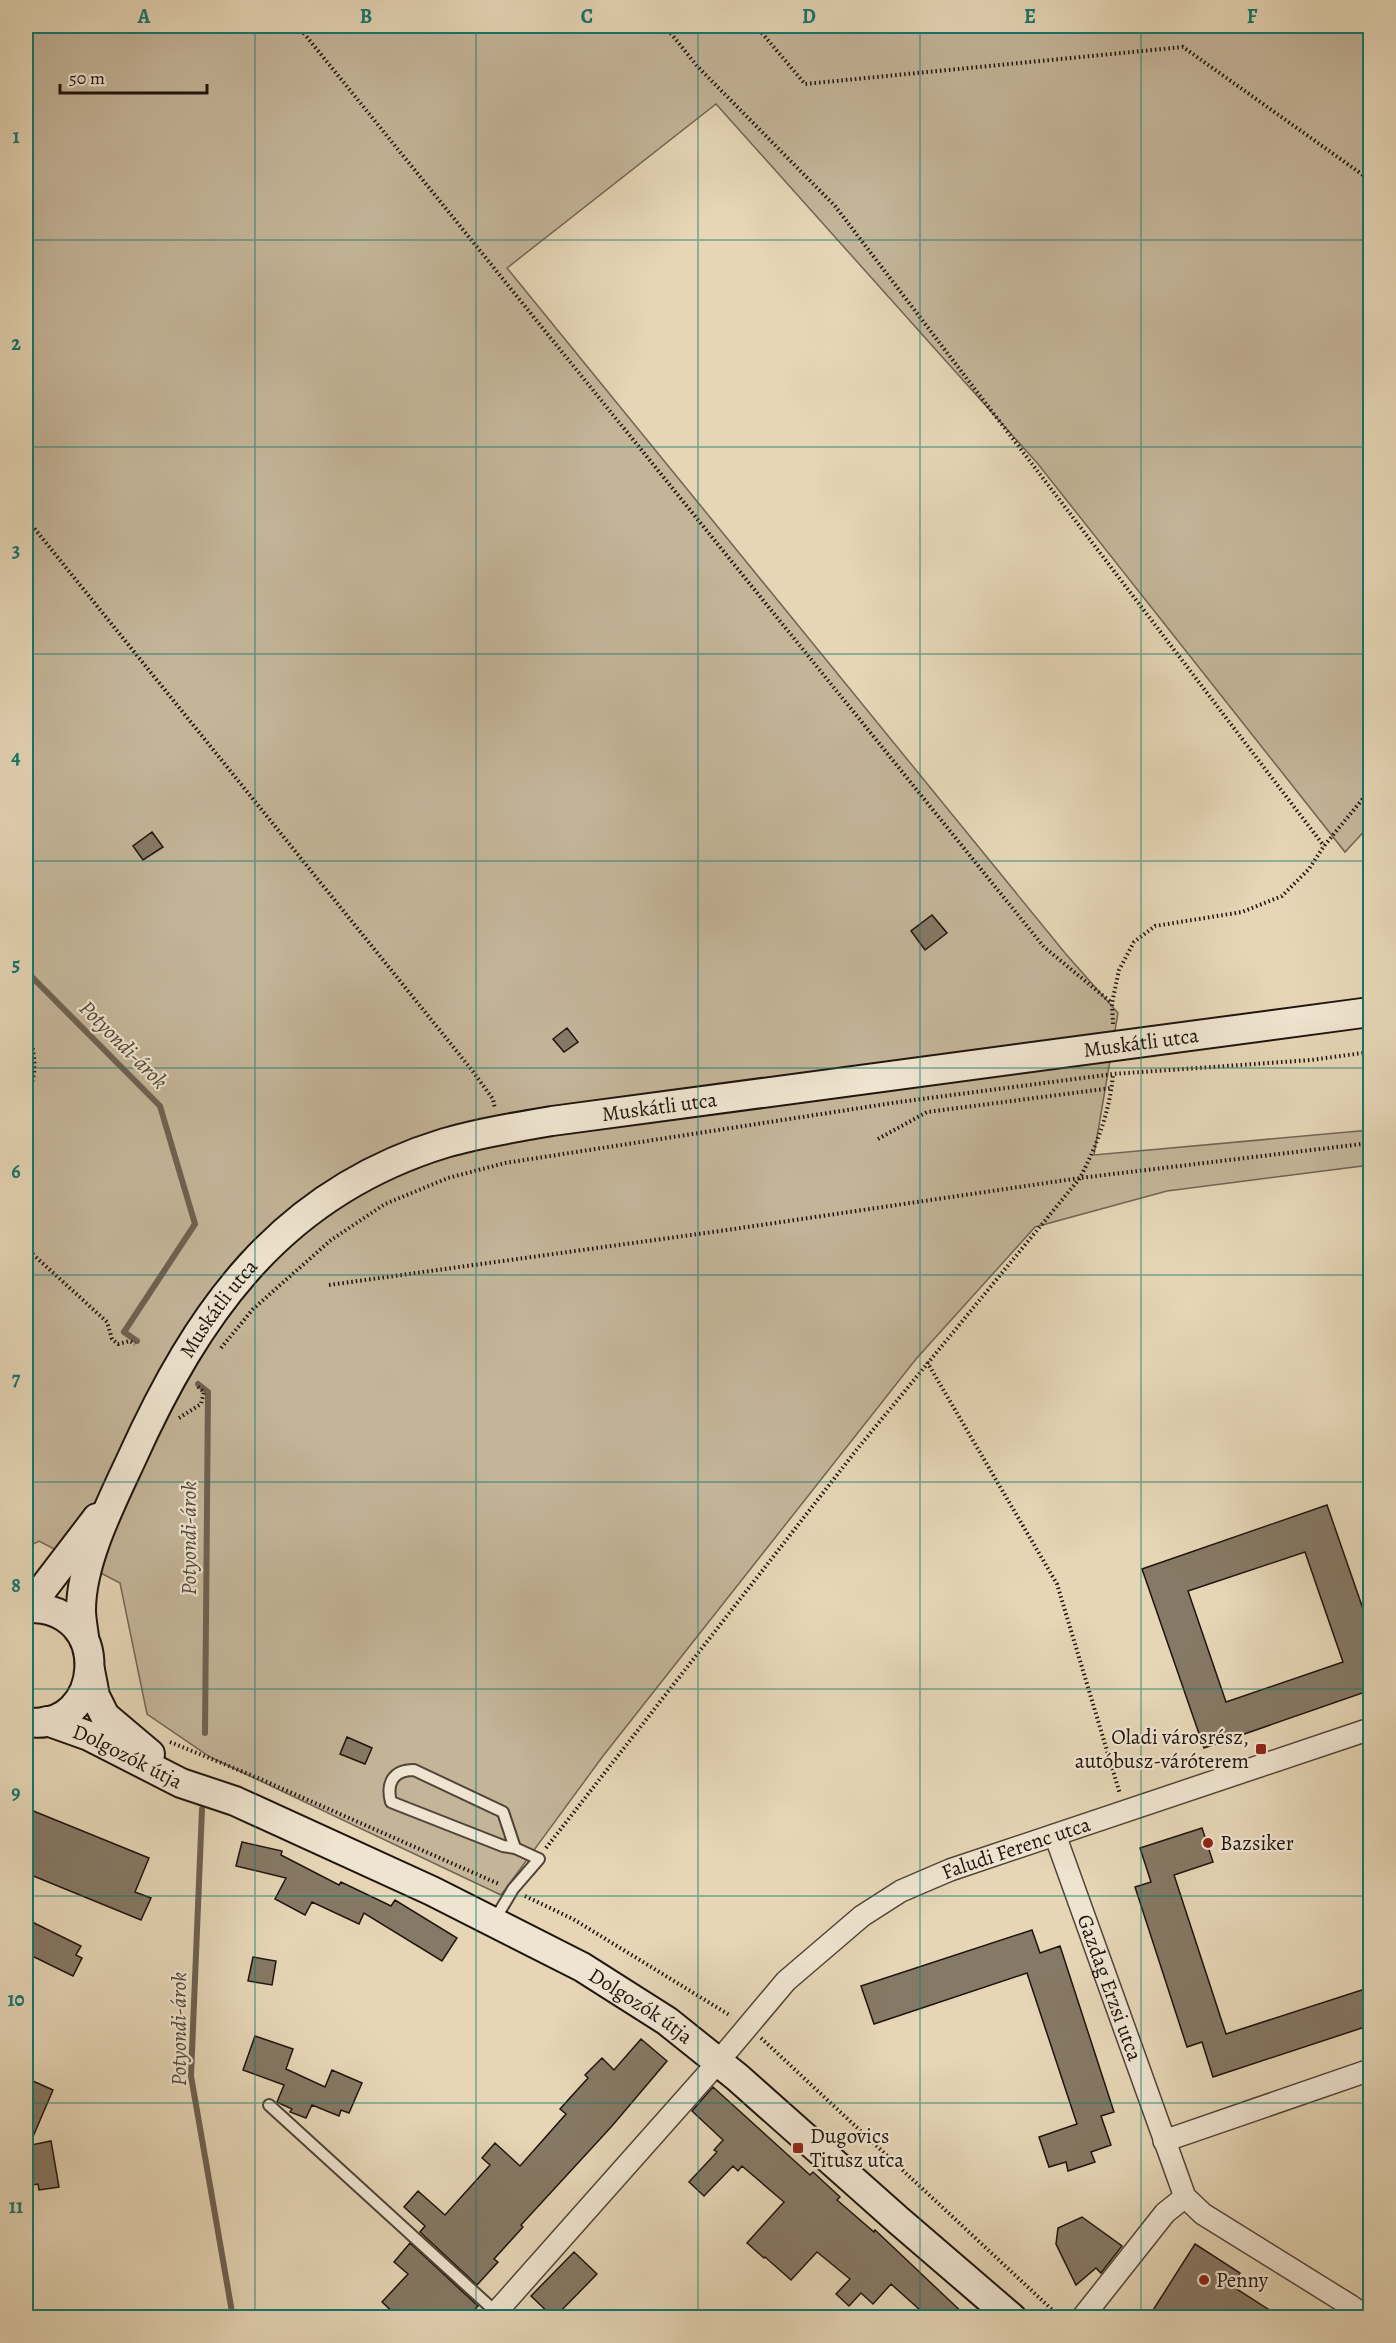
<svg xmlns="http://www.w3.org/2000/svg" width="1396" height="2343" viewBox="0 0 1396 2343" font-family="Alegreya,serif">
<style>
.green{fill:#c4b599;stroke:#726454;stroke-width:1.5}
.lines{fill:none;stroke-linecap:round;stroke-linejoin:round}
.stream{stroke:#6e6151;stroke-width:6}
.building{fill:#867965;stroke:#1f140e;stroke-width:1.5;fill-rule:evenodd}
.service-casing{stroke:#514438;stroke-width:14}
.minor-casing{stroke:#514438;stroke-width:24}
.secondary-casing{stroke:#1f140e;stroke-width:32}
.path{stroke:#1f140e;stroke-width:4;stroke-dasharray:1.5 3;stroke-linecap:butt}
.service{stroke:#efe4d0;stroke-width:10}
.minor{stroke:#efe4d0;stroke-width:21}
.secondary{stroke:#efe4d0;stroke-width:28}
.grid{fill:none;stroke:#0f766e;stroke-width:1.5;stroke-opacity:0.55}
.poi-dot{fill:#8f2418;stroke:#efe4d0;stroke-width:2}
.labels{text-anchor:middle;stroke-width:4.5;stroke-linejoin:round;paint-order:stroke}
.street-label{font-size:21px;fill:#1f140e;stroke:#efe4d0}
.poi-label{font-size:21px;fill:#1f140e;stroke:#efe4d0;text-anchor:start}
.water-label{font-size:22px;font-style:italic;fill:#53473a;stroke:#efe4d0}
.neatline{fill:none;stroke:#0f766e;stroke-width:2}
.grid-label{font-size:20px;text-anchor:middle;font-weight:bold;fill:#0f766e}
</style>
<rect width="100%" height="100%" fill="#e6d6b6"/>
<filter id="stains"><feTurbulence type="fractalNoise" baseFrequency=".00333" numOctaves="4"/><feColorMatrix values="0 0 0 0 .2 0 0 0 0 .09 0 0 0 0 .02 0 0 0 .5 -.17"/></filter>
<radialGradient id="worn" r=".72"><stop offset=".6" stop-color="#630" stop-opacity="0"/><stop offset="1" stop-color="#630" stop-opacity=".3"/></radialGradient>
<!-- green -->
<path class="green" d="M26,26H1370V825L1345,852L1038,464L716,104L507,268L1065,953L1118,1013L1094,1155L1370,1130V1165L1167,1191L1035,1227L916,1359L603,1756L501,1895L210,1757L147,1714L120,1583L39,1541L26,1548Z"/>
<g class="lines">
<!-- stream -->
<path class="stream" d="M26,971L160,1106L195,1224L124,1332L137,1341
M198,1384L208,1392L205,1733
M202,1809L191,2076L233,2318"/>
</g>
<!-- building -->
<path class="building" d="M152,832L163,847L143,860L133,846Z
M932,915L947,933L925,950L911,931Z
M567,1028L578,1042L564,1052L553,1039Z
M1327,1505L1371,1632V1690L1204,1748L1142,1569ZM1305,1552L1343,1662L1226,1702L1188,1591Z
M347,1737L372,1748L365,1764L340,1754Z
M26,1808L149,1858L135,1892L151,1898L141,1920L26,1873Z
M1202,1828L1213,1862L1174,1875L1226,2034L1371,1987V2025L1213,2077L1202,2042L1187,2047L1135,1887L1151,1882L1140,1848Z
M242,1842L282,1851L281,1855L339,1885L341,1882L391,1906L395,1900L457,1938L442,1961L364,1913L359,1924L312,1902L305,1915L275,1899L286,1878L236,1866Z
M26,1919L81,1946L76,1955L82,1958L73,1976L26,1953Z
M1032,1930L1040,1953L1060,1946L1114,2112L1101,2116L1111,2145L1091,2152L1095,2162L1068,2171L1066,2162L1049,2167L1039,2137L1077,2124L1027,1973L874,2024L861,1986Z
M253,1957L276,1961L272,1985L248,1981Z
M255,2036L293,2049L286,2069L325,2087L332,2070L362,2083L349,2113L341,2110L339,2116L312,2105L306,2118L290,2112L292,2109L277,2102L284,2085L243,2070Z
M641,2039L667,2061L612,2126L521,2225L523,2227L494,2259L498,2262L477,2285L420,2232L425,2226L404,2207L418,2191L445,2215L490,2165L482,2158L495,2143L520,2166L566,2114L560,2109L588,2078L585,2075L602,2058L614,2070Z
M26,2078L53,2090L26,2153Z
M713,2087L810,2175L813,2172L840,2197L837,2200L874,2232L875,2230L968,2318H913L920,2310L891,2284L873,2304L861,2293L849,2306L836,2294L850,2279L817,2252L791,2280L765,2257L764,2258L747,2243L784,2202L742,2166L738,2171L733,2166L704,2196L689,2182L717,2152L714,2150L723,2140L692,2111Z
M51,2141L59,2187L39,2190L38,2184L26,2186V2156L33,2155L31,2145Z
M1082,2217L1122,2246L1101,2273L1096,2268L1076,2285L1056,2244L1058,2228Z
M410,2243L478,2306L467,2318H399L382,2302L408,2274L394,2262Z
M1195,2244L1240,2273L1232,2286L1282,2318H1148Z
M574,2252L597,2274L554,2318L531,2296Z"/>
<g class="lines">
<defs>
<path id="service" d="M494,1921L513,1889L539,1859L515,1848L503,1812L414,1770C393,1770 386,1783 391,1802L503,1846L515,1848
M269,2105L496,2312"/>
<g id="minor">
<path id="s1" d="M1055,1835L1185,2197L1203,2214L1351,2306L1367,2318"/>
<path d="M1164,2141L1370,2070"/>
<path id="s2" d="M491,2318L712,2069L786,1981L862,1916L901,1891L950,1870L1370,1729"/>
<path d="M1082,2318L1165,2213L1185,2197"/>
</g>
<g id="secondary">
<path d="M26,1603L39,1594L97,1518"/>
<path d="M26,1608C116,1604 105,1734 26,1722"/>
<path id="s3" d="M84,1637C83,1628 81,1619 81,1610C81,1562 111,1503 131,1460C198,1311 281,1193 445,1143C480,1133 516,1127 552,1121L1370,1012"/>
<path d="M90,1670L95,1696L105,1716L150,1754"/>
<path id="s4" d="M47,1721L89,1736L181,1783L235,1801L432,1891L582,1967L667,2021L737,2077L898,2220L1012,2318"/>
</g>
</defs>
<!-- service casing -->
<use href="#service" class="service-casing"/>
<!-- minor casing -->
<use href="#minor" class="minor-casing"/>
<!-- secondary casing -->
<use href="#secondary" class="secondary-casing"/>
<!-- path -->
<path class="path" d="M298,26L1044,947L1112,1003
M665,26L697,66L835,206L1324,846
M756,26L805,84L1183,47L1370,180
M26,518L471,1069L493,1099L495,1109
M1113,1024L1112,1003L1119,970L1134,942L1155,926L1242,912L1282,896L1309,869L1324,846L1370,790
M26,1027C34,1044 40,1077 26,1093
M878,1139L927,1112L1112,1088
M26,1248L107,1322L112,1339L118,1344L130,1341L135,1344
M329,1285L727,1230L1080,1178L1370,1143
M221,1348L253,1309L331,1240L385,1204L448,1178L505,1163L899,1102L1113,1074L1311,1060L1370,1052
M927,1362L1057,1584L1120,1794
M179,1418L201,1404L204,1392L197,1386
M170,1742L258,1778L499,1884
M546,1848L858,1448L1080,1178C1097,1145 1110,1111 1113,1074
M525,1896L573,1919L731,2016
M761,2038L1061,2318"/>
<!-- service -->
<use href="#service" class="service"/>
<!-- minor -->
<use href="#minor" class="minor"/>
<!-- secondary -->
<use href="#secondary" class="secondary"/>
</g>
<!-- grid -->
<path class="grid" d="M255,26V2318M476,26V2318M698,26V2318M920,26V2318M1141,26V2318M26,240H1370M26,447H1370M26,654H1370M26,861H1370M26,1068H1370M26,1275H1370M26,1482H1370M26,1689H1370M26,1896H1370M26,2103H1370"/>
<!-- markers -->
<g class="poi-dot">
<rect x="1255" y="1743" width="12" height="12" rx="3"/>
<circle cx="1208" cy="1843" r="6"/>
<rect x="792" y="2142" width="12" height="12" rx="3"/>
<circle cx="1204" cy="2280" r="6"/>
</g>
<g class="labels">
<!-- street labels -->
<g class="street-label">
<text dy="7" stroke="none"><textPath href="#s3" startOffset="1352">Muskátli utca</textPath></text>
<text dy="7" stroke="none"><textPath href="#s3" startOffset="866">Muskátli utca</textPath></text>
<text dy="7" stroke="none"><textPath href="#s3" startOffset="362">Muskátli utca</textPath></text>
<text dy="7" stroke="none"><textPath href="#s4" startOffset="88">Dolgozók útja</textPath></text>
<text dy="7" stroke="none"><textPath href="#s2" startOffset="717">Faludi Ferenc utca</textPath></text>
<text dy="7" stroke="none"><textPath href="#s1" startOffset="162">Gazdag Erzsi utca</textPath></text>
<text dy="7" stroke="none"><textPath href="#s4" startOffset="660">Dolgozók útja</textPath></text>
</g>
<!-- poi labels -->
<g class="poi-label">
<text x="1249" y="1744" text-anchor="end">Oladi városrész,<tspan x="1249" dy="24">autóbusz-váróterem</tspan></text>
<text x="1220" y="1850">Bazsiker</text>
<text x="810" y="2143">Dugovics<tspan x="810" dy="24">Titusz utca</tspan></text>
<text x="1216" y="2287">Penny</text>
</g>
<!-- water labels -->
<g class="water-label">
<text transform="translate(124 1044) rotate(45)" y="8">Potyondi-árok</text>
<text transform="translate(188 1538) rotate(-90)" y="8">Potyondi-árok</text>
<text transform="translate(178 2029) rotate(-90)" y="8">Potyondi-árok</text>
</g>
</g>
<!-- margin -->
<rect width="1396" height="2343" fill="none" stroke="#e6d6b6" stroke-width="66"/>
<!-- scale -->
<path d="M60 84v9h147v-9" fill="none" stroke="#1f140e" stroke-width="3"/>
<text x="69" y="84" font-size="18" fill="#1f140e" stroke="#efe4d0" stroke-width="4.5" paint-order="stroke">50 m</text>
<rect x="33" y="33" width="1330" height="2277" class="neatline"/>
<g class="grid-label">
<text x="144" y="23">A</text>
<text x="366" y="23">B</text>
<text x="587" y="23">C</text>
<text x="809" y="23">D</text>
<text x="1030" y="23">E</text>
<text x="1252" y="23">F</text>
<text x="16" y="143">1</text>
<text x="16" y="350">2</text>
<text x="16" y="557">3</text>
<text x="16" y="764">4</text>
<text x="16" y="971">5</text>
<text x="16" y="1178">6</text>
<text x="16" y="1385">7</text>
<text x="16" y="1592">8</text>
<text x="16" y="1799">9</text>
<text x="16" y="2006">10</text>
<text x="16" y="2213">11</text>
</g>
<rect width="100%" height="100%" filter="url(#stains)"/>
<rect width="100%" height="100%" fill="url(#worn)"/>
</svg>
